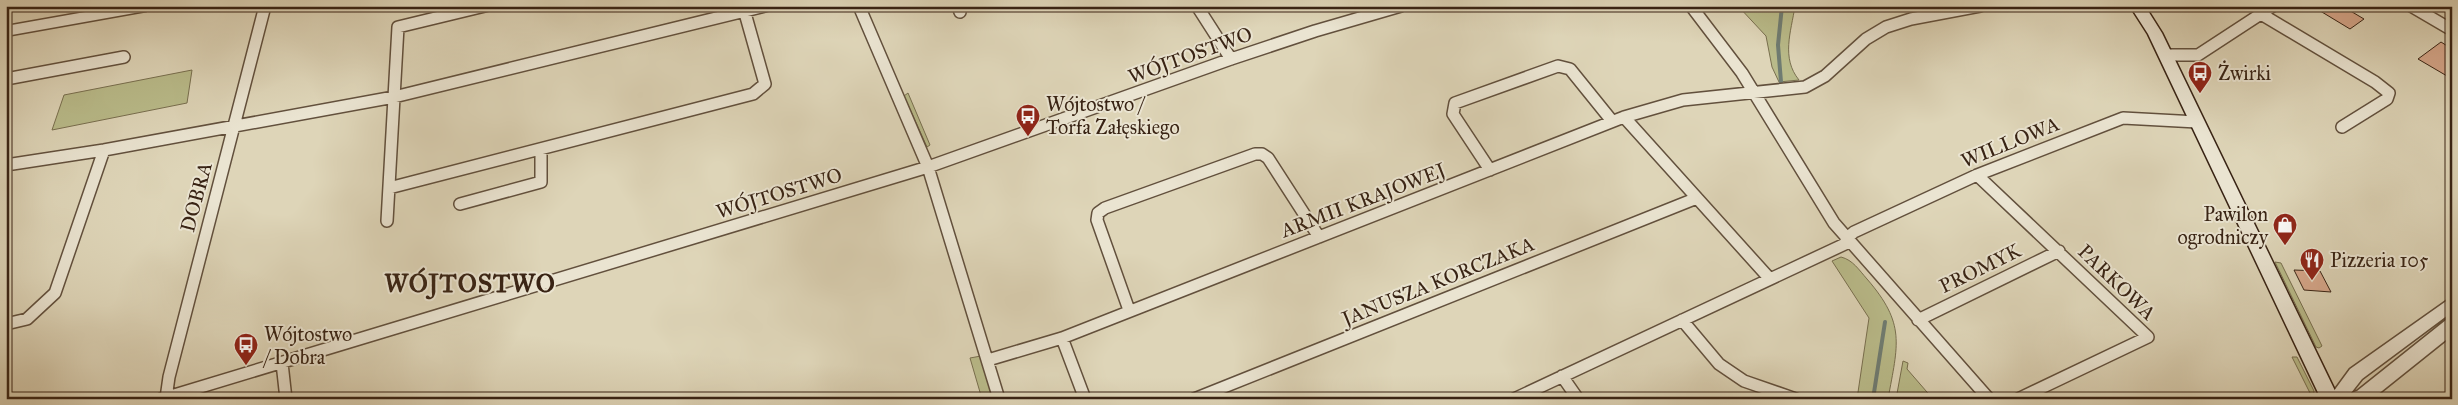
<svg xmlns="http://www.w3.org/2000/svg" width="2458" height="405" viewBox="0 0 2458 405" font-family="'IM FELL Great Primer',serif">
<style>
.green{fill:#b9bb8a;stroke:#786f4f}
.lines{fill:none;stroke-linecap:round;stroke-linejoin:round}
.stream{stroke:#6f7c72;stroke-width:4}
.building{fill:#d7a88c;stroke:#382314}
.minor-casing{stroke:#62503d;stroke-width:14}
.tertiary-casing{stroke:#62503d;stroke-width:3}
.secondary-casing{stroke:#382314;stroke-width:3}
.minor{stroke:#eae4d1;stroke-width:11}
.tertiary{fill:#eae4d1;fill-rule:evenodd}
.secondary{fill:#eae4d1;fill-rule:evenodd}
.labels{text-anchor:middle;stroke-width:4;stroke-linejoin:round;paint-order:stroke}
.street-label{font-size:20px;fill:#382314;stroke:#eae4d1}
.poi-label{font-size:20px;fill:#382314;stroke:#eae4d1;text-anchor:start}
.district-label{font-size:25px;font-weight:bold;letter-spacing:1px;fill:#382314;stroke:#eae4d1}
</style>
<rect width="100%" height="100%" fill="#ded5b8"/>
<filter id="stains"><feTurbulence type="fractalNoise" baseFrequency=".004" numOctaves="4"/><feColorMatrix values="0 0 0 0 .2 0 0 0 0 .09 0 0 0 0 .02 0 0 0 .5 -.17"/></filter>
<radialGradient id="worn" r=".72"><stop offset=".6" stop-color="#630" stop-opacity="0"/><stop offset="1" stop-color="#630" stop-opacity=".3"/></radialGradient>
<!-- green -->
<path class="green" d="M1738,6H1795C1791,32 1781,58 1799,80L1779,82L1772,67L1766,36Z
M192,70L187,103L52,130L64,95Z
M908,93L930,145L927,147L904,96Z
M1841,257C1853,260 1859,270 1867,279C1906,324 1898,344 1888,399H1857L1869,318L1832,261Z
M2275,262L2281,263L2322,346L2319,348L2316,347Z
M981,356L994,399H982L970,358Z
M2292,357H2297L2314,391L2313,399Z
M1903,361L1908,363L1907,369L1933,399H1896Z"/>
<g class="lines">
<!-- stream -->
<path class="stream" d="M1781,82L1778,45L1782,6
M1873,399L1885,322"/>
</g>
<!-- building -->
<path class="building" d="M2312,6H2342L2364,19L2350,29Z
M2441,42L2452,49V72L2447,76L2418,59Z
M2294,270L2320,271L2331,292L2304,290Z"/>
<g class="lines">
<defs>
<path id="minor" d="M859,6L928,167L999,399
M958,6L960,12
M1197,6L1231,59
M1691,6L1742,73L1834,223L1989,399
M2411,6L2452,30
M2261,14L2375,82L2389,93L2387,99L2342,127
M2165,55H2198L2273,6
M6,79L124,57
M1624,117L1770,279
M6,165L104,150L394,97L765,6
M1490,170L1453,114L1455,103L1558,66L1570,69L1612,121
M1977,175L2148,337L2018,399
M389,188L753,94L765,84L743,6
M460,204L541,182V149
M387,221L398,27L485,6
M1129,310L1097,220L1098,213L1105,208L1255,154H1262L1268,158L1319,237
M1682,320L1719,364L1744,381L1796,399
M1918,320L2059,251
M6,324L27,319L55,293L104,150
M1062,338L1085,399
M988,360L1062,338L1624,117L1683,100L1805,87L1825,76L1866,39L1886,27L1911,19L1980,6
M282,363L286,399
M1562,376L1578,399
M166,398L169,377L265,6
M161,399L928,167L1231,59L1315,31L1401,6
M1194,399L1697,198
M1514,399L1845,244L1847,238L1854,232L1977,175L2123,118L2197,122"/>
<path id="tertiary" d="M119,6H152L146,11L6,36V26Z
M2452,297V312L2362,379L2351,393L2357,391L2446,320L2452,318V335L2372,399H2328L2350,369Z"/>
<path id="secondary" d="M2130,6H2145L2162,33L2339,399H2321L2148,34Z"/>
</defs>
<!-- minor casing -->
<use href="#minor" class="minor-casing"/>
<!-- tertiary casing -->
<use href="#tertiary" class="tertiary-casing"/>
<!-- secondary casing -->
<use href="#secondary" class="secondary-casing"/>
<!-- minor -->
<use href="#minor" class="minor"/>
<!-- tertiary -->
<use href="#tertiary" class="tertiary"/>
<!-- secondary -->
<use href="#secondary" class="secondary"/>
</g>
<!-- icons -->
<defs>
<symbol id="bus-pin" viewBox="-11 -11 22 30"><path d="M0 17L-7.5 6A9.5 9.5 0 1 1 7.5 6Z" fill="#8f2418" stroke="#eae4d1"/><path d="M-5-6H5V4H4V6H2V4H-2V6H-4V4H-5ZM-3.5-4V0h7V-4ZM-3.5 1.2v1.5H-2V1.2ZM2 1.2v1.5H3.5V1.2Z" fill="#fff"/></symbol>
<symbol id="shop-pin" viewBox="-11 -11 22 30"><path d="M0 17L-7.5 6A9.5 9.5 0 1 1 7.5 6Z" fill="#8f2418" stroke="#eae4d1"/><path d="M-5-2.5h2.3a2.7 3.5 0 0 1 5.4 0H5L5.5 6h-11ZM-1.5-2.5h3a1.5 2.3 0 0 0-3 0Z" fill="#fff"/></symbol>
<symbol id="restaurant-pin" viewBox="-11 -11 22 30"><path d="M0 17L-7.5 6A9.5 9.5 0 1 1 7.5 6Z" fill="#8f2418" stroke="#eae4d1"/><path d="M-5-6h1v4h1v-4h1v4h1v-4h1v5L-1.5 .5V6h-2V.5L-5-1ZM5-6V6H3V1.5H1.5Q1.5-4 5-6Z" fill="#fff"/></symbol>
</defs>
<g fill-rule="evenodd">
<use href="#bus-pin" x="2186" y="59" width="28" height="38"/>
<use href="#bus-pin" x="1014" y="102" width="28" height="38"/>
<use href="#shop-pin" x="2271" y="211" width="28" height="38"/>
<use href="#restaurant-pin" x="2298" y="246" width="28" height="38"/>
<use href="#bus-pin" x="232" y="331" width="28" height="38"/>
</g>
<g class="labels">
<!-- street labels -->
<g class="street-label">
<text transform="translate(1190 55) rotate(-20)" y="7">WÓJTOSTWO</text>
<text transform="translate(2010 142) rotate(-22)" y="7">WILLOWA</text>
<text transform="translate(779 193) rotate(-17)" y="7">WÓJTOSTWO</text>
<text transform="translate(196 197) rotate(-75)" y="7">DOBRA</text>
<text transform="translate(1363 200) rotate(-21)" y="7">ARMII KRAJOWEJ</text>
<text transform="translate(1980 268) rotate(-26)" y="7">PROMYK</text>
<text transform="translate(1438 281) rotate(-22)" y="7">JANUSZA KORCZAKA</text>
<text transform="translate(2117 282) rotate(44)" y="7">PARKOWA</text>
</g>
<!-- poi labels -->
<g class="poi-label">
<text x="2218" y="80">Żwirki</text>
<text x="1046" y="111">Wójtostwo /<tspan x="1046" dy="23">Torfa Załęskiego</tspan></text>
<text x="2268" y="221" text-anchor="end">Pawilon<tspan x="2268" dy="23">ogrodniczy</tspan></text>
<text x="2330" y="267">Pizzeria 105</text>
<text x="264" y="341">Wójtostwo<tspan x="264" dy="23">/ Dobra</tspan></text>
</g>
<!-- district labels -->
<g class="district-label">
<text x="470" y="292">WÓJTOSTWO</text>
</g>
</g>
<!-- margin -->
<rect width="2458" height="405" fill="none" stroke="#ded5b8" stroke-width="25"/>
<rect x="8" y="8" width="2443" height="390" fill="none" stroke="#382314" stroke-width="2.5"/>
<rect x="12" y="12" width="2433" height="380" fill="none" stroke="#382314"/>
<rect width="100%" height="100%" filter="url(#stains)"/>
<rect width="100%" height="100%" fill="url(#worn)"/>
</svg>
